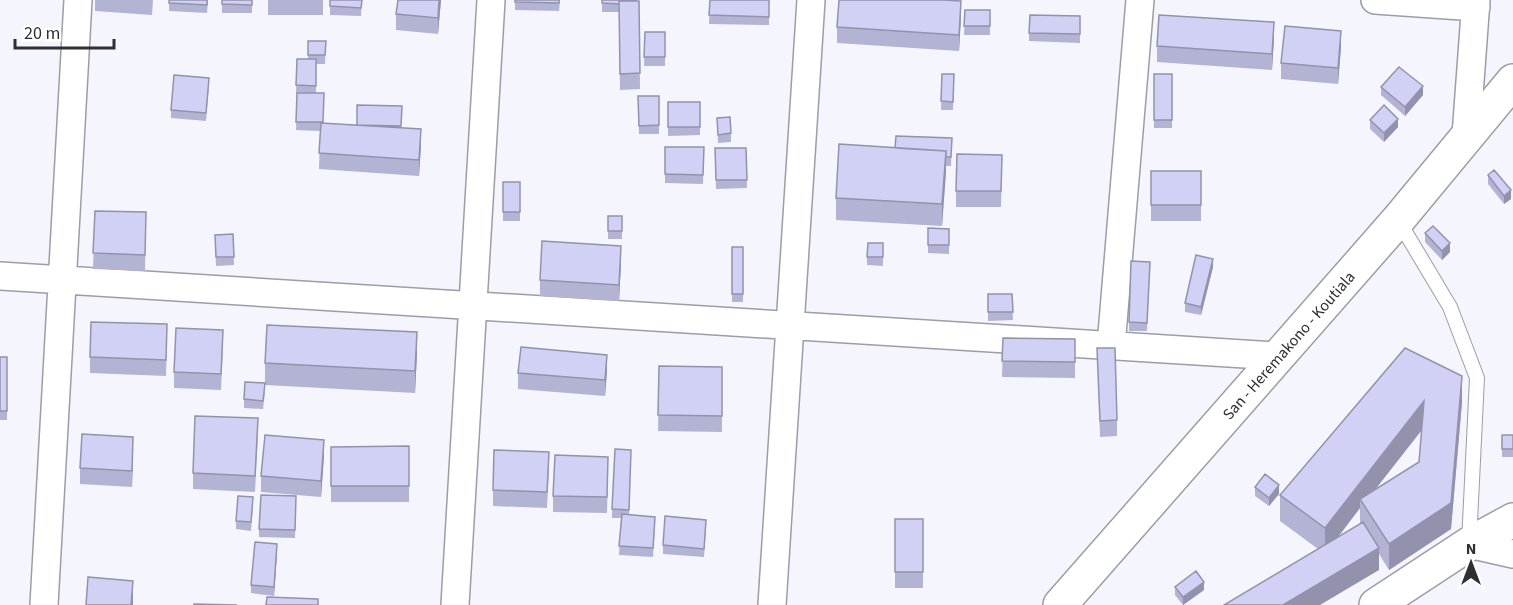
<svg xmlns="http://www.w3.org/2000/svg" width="1513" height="605" viewBox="0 0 1513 605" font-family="'Source Sans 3',sans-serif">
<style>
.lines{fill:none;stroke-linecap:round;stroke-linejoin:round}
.lane-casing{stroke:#9c9da5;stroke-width:16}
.street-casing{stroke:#9c9da5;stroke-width:30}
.secondary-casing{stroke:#9c9da5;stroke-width:36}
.primary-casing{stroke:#9c9da5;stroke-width:36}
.lane{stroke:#fff;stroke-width:14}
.street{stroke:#fff;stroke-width:27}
.secondary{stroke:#fff;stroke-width:33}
.primary{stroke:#fff;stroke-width:33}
.wall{fill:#b3b4d3;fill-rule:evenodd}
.shaded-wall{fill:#9292ac}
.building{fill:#d0d1f5;stroke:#9292ac;stroke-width:1.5}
.labels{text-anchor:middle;stroke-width:6;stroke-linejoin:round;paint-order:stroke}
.street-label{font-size:16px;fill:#2f2f32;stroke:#fff}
</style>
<rect width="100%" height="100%" fill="#f5f5fe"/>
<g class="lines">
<defs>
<path id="lane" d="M1398,220L1450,307L1477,378L1469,543"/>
<path id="street" d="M1375,0L1476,7
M1466,136L1476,0
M0,276L1277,356
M1111,346L1140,0
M1469,544L1513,554
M44,605L78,0
M455,605L491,0
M772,605L811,0"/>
<path id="secondary" d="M1376,605L1469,544L1513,520"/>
<g id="primary">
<path id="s1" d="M1060,605L1398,220L1513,81"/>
</g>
</defs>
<!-- lane casing -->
<use href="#lane" class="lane-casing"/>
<!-- street casing -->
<use href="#street" class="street-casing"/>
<!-- secondary casing -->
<use href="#secondary" class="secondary-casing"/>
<!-- primary casing -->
<use href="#primary" class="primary-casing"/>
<!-- lane -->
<use href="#lane" class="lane"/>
<!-- street -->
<use href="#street" class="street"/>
<!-- secondary -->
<use href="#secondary" class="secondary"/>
<!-- primary -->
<use href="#primary" class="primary"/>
</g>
<!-- wall -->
<path class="wall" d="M95,0H153L152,15L95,11Z
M169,0H208L207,13L169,11Z
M222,0H252V13H222Z
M268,0H323V15H268Z
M330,0H362L361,16L330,15Z
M441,0L438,34L396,30V14Z
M515,0H560L559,11L515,10Z
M602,0L639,1L640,89L620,90L619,12H602Z
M710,0H769V25L709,24Z
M965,10H990V35H964Z
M1080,16V43L1029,41V33Z
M961,17L959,51L837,43V27Z
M645,32H665V66H644Z
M1274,38L1272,70L1157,62V46Z
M308,41H326L325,64H316V93L323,123L357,125L402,106L401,128L421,145L419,176L319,169L320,131L296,130L297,94H296L297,59H308Z
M1341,47L1338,84L1281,79V63Z
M942,74H954L953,110H941Z
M1154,74H1172V128H1154Z
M209,86L206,121L171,118V110Z
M1381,87L1423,95L1405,116L1381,95Z
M638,96H659V134H639Z
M668,102H700V135L668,136Z
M717,118L731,133V142L718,143Z
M1370,120L1398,127L1384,142L1370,129Z
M952,138L951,166H946L942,226L836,220V198L895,148Z
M665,147H704L703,184L665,183Z
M715,148H746L747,188L716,189Z
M1002,171L1001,207H956V191Z
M1151,171H1201V221H1151Z
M1488,175L1511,199L1504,204L1488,184Z
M503,182H520V221H503Z
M95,211L146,212L145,271L93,269Z
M608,216H622V239H608Z
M928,228L949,229V254L928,253Z
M1425,233L1450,252L1442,260L1425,242Z
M233,234L234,265L216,266L215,235Z
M883,243V266L867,265V257Z
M732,247H743V302H732Z
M621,262L619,301L540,296V280Z
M1150,262L1147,331H1129V322Z
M1213,267L1201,315L1185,312V303Z
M988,294H1012L1013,320L988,321Z
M1003,338L1075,339V378L1002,377Z
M167,340L166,376L90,373V357Z
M223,346L221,390L174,388V372Z
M1097,348L1117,420V436L1100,437Z
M417,354L415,393L265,385V363Z
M0,357H7V420H0Z
M659,366L722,367V432L658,431Z
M607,371L605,396L518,389V373Z
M265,392L263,409L244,408V399Z
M1462,402L1451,529L1389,570L1379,554V570L1318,549L1280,521V495ZM1422,430L1419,462L1375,489ZM1360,508V524L1338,537Z
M258,434L255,492L193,489V473Z
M1502,435H1513V457H1502Z
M409,446V502H331V447Z
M631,450L629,515L655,525L653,557L619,555L621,518H612V509Z
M133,453L132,487L80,484V468Z
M324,456L321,497L261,492V476Z
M549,468L547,508L493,506V490Z
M608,473L607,513L553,512V496Z
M1255,487L1279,494L1269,506L1255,496Z
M296,496L295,538L259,537V529Z
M253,505L251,531L236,529V521Z
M895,519H923V588H895Z
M706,528L704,557L663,554V545Z
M277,552L274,596L251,593V585Z
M1175,587L1204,590L1183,605L1175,595Z"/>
<!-- shaded-wall -->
<path class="shaded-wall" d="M439,0H441L438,34V18Z
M961,1V17L959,51V35Z
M1274,22V38L1272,70V54Z
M1341,31V47L1338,84V68Z
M1423,86V95L1405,116V107Z
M1398,119V127L1384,142V133Z
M421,129V145L419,176V160Z
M946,151V173L942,226V204Z
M1511,190V199L1504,204V196Z
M1450,243V252L1442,260V251Z
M621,246V262L619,301V285Z
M1213,259V267L1201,315V307Z
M417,332V354L415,393V371Z
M607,355V371L605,396V380Z
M1462,376V402L1451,529L1389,570V544Z
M1424,401V427L1364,504L1360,499V508L1325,554V528Z
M133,437V453L132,487V471Z
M324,440V456L321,497V481Z
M1279,485V494L1269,506V498Z
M277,544V552L274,596V587Z
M1379,548V570L1320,605H1283Z
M133,581V605H131Z
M1204,582V590L1183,605V597Z"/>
<!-- building -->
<path class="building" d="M169,0H207V5L169,3Z
M222,0H252V5L222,4Z
M330,0H362L361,8L330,6Z
M398,0H439L438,18L396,14Z
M515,0H559V3L515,2Z
M602,0H636V1H619V4L602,3Z
M710,0H769V17L709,15Z
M839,0H943L961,1L959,35L837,27Z
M619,1H639L640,73L620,74Z
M965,10H990V26H964Z
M1030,15L1080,16V34L1029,33Z
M1159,15L1274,22L1272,54L1157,46Z
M1285,26L1341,31L1338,68L1281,63Z
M645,32H665V57H644Z
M308,41H326L325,55H308Z
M297,59H316V86L296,85Z
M1399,67L1423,86L1405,107L1381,87Z
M942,74H954L953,102L941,101Z
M1154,74H1172V120H1154Z
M174,75L209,78L206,113L171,110Z
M297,93H324L323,122H296Z
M638,96H659V125L639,126Z
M668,102H700V127H668Z
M357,105L402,106L401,126L357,125Z
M1384,105L1398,119L1384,133L1370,120Z
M730,117L731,133L718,135L717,118Z
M321,123L421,129L419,160L319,153Z
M896,136L952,138L951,157H946V151L895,148Z
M839,144L946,151L942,204L836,198Z
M665,147H704L703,175L665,174Z
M715,148H746L747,180H716Z
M957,154L1002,155L1001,191H956Z
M1494,170L1511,190L1504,196L1488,175Z
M1151,171H1201V205H1151Z
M503,182H520V212H503Z
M95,211L146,212L145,255L93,253Z
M608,216H622V231H608Z
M1433,226L1450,243L1442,251L1425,233Z
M928,228L949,229V245H928Z
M233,234L234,257H216L215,235Z
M542,241L621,246L619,285L540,280Z
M868,243H883V257H867Z
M732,247H743V294H732Z
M1196,255L1213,259L1201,307L1185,303Z
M1131,261L1150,262L1147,323L1129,322Z
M988,294H1012L1013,312H988Z
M91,322L167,324L166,360L90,357Z
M267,325L417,332L415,371L265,363Z
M176,328L223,330L221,374L174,372Z
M1003,338L1075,339V362L1002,361Z
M521,347L607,355L605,380L518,373Z
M1097,348H1115L1117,420L1100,421Z
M1405,348L1462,376L1451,503L1389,544L1360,499L1419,462L1424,401L1325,528L1280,495Z
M0,357H7V411H0Z
M659,366L722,367V416L658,415Z
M245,382L265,383L263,401L244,399Z
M195,416L258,418L255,476L193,473Z
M82,434L133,437L132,471L80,468Z
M265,435L324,440L321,481L261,476Z
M1502,435H1513V449H1502Z
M409,446V486H331V447Z
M615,449L631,450L629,510L612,509Z
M494,450L549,452L547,492L493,490Z
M555,455L608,457L607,497L553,496Z
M1265,474L1279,485L1269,498L1255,487Z
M261,495L296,496L295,530L259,529Z
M238,496L253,497L251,522L236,521Z
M622,514L655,517L653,548L619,546Z
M665,516L706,520L704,549L663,545Z
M895,519H923V572H895Z
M1363,522L1379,548L1283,605H1224Z
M255,542L277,544L274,587L251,585Z
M1196,571L1204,582L1183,597L1175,587Z
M88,577L133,581L131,605H86Z
M267,597L318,599V605H266Z
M194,604L237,605H194Z"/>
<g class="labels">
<!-- street labels -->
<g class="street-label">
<text dy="6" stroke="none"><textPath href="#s1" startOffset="346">San - Heremakono - Koutiala</textPath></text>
</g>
</g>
<!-- north arrow -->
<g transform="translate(1471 563)" stroke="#ffffff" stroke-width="4.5" paint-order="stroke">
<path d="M0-4.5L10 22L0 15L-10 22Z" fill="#2f2f32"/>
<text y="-9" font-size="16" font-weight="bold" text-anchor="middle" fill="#2f2f32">N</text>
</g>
<!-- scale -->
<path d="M15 39v9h99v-9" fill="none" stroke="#2f2f32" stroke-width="3"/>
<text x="24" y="39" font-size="18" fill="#2f2f32" stroke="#ffffff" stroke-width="4.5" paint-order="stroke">20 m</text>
</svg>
